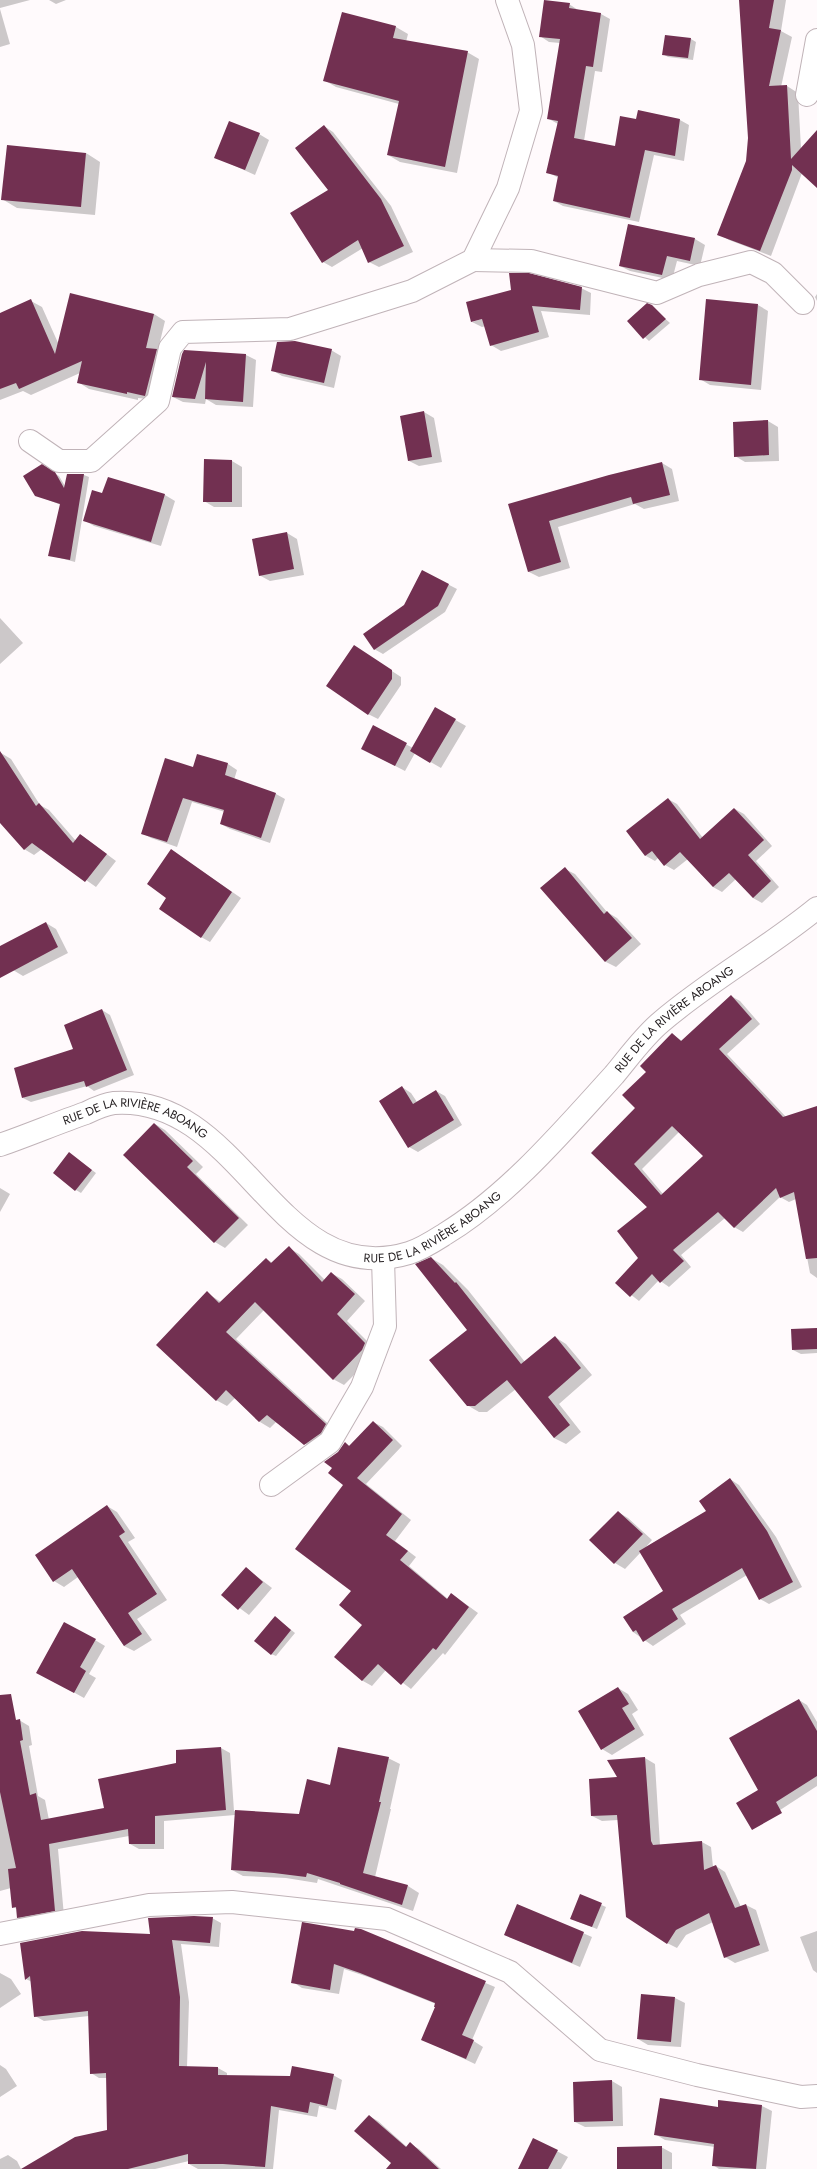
<svg xmlns="http://www.w3.org/2000/svg" width="817" height="2169" viewBox="0 0 817 2169" font-family="Jost,sans-serif">
<style>
.shadow{fill:#0003;fill-rule:evenodd}
.building{fill:#723051;fill-rule:evenodd}
.lines{fill:none;stroke-linecap:round;stroke-linejoin:round}
.minor-casing{stroke:#c0b3b8;stroke-width:24}
.minor{stroke:#fff;stroke-width:22}
.labels{text-anchor:middle;stroke-width:4;stroke-linejoin:round;paint-order:stroke}
.street-label{font-size:12px;fill:#211c1e;stroke:#fff}
</style>
<rect width="100%" height="100%" fill="#fffafc"/>
<!-- shadow -->
<path class="shadow" d="M0,0H30L0,8Z
M49,0H66L56,4Z
M740,0H786L781,31L792,37L781,87L787,86L798,93L801,149L817,132V186L802,173L771,256L729,240L718,234L747,162L749,129Z
M569,4L578,10L601,14L610,19L602,72L595,71L584,141L616,148L636,120H680L689,125L684,161L654,155L639,222L563,206L554,201L559,178L547,172L558,124L549,119L560,43L549,42L540,36Z
M0,9L10,44L0,47Z
M343,13L396,27L408,34L406,42L467,52L479,59L457,173L400,162L388,155L399,104L336,87L324,80Z
M666,36L691,39L696,42L693,60L668,57L663,54Z
M324,126L333,132L391,206L413,252L379,267L369,262L363,248L332,267L323,262L329,190Z
M259,134L269,140L255,175L215,157Z
M86,153L100,162L95,215L17,208L2,199Z
M695,239L705,245L700,266L677,261L672,280L630,271L620,266Z
M581,288L591,293L590,315L541,311L549,337L501,351L491,345L486,326L482,327L472,322Z
M817,294V301L815,297Z
M71,295L154,314L165,321L158,350L168,356L158,400L138,398V400L89,389L78,382L80,373L31,395L23,391L0,400V314L31,301L42,307L59,345Z
M758,305L768,311L761,390L710,385L700,379Z
M651,306L670,323L649,341L628,321Z
M331,350L341,356L334,388L282,376L272,370Z
M185,351L246,355L256,360L253,407L216,405L206,399L205,404L183,402L173,397Z
M424,412L434,418L442,462L419,466L409,461Z
M768,421L778,427L779,461L745,462L735,456Z
M205,460L232,461L242,467V507H214L204,501Z
M662,463L672,469L679,501L644,509L635,504L558,527L570,568L539,577L529,572L510,505Z
M42,466L59,476L65,486L68,475H84L89,477L75,562L49,555L61,505L36,495Z
M108,478L165,495L175,501L161,546L94,526L84,520L103,494Z
M287,533L297,539L304,575L270,581L259,575Z
M422,571L457,589L445,612L383,654L374,649L405,606Z
M0,618L23,643L0,664Z
M354,646L401,677V685L378,719L368,714Z
M436,709L466,726L441,768L415,753L405,771L372,754L373,727L413,748Z
M1,753L11,759L40,805L49,810L76,841L81,835L116,861L96,887L42,849L34,855L24,849L0,800Z
M198,755L228,764L237,770L234,780L276,794L285,799L270,843L230,829L221,824L225,812L192,802L177,847L151,838L142,833L194,768Z
M668,799L677,804L703,838L735,809L744,814L772,846L756,861L779,887L762,903L753,898L736,879L722,892L713,887L688,859L674,870L665,865L659,857L655,861L646,856L627,831Z
M180,856L241,898L210,942L201,937Z
M565,869L575,874L607,912L617,918L641,944L616,967L606,962L541,888Z
M46,923L56,929L68,953L23,976L13,970Z
M731,996L740,1001L760,1024L727,1054L786,1117L817,1108V1278L810,1273L796,1199L789,1202L780,1197L743,1232L734,1227L725,1218L681,1255L691,1267L669,1287L659,1280L639,1301L616,1283L639,1258L648,1208L592,1153L636,1108L647,1072L672,1034L682,1041ZM679,1132L705,1156L663,1194L642,1169Z
M102,1010L110,1015L134,1075L94,1091L87,1086L31,1102L23,1098L74,1050Z
M402,1087L411,1093L417,1102L436,1091L445,1096L462,1125L418,1152L409,1147Z
M155,1124L165,1130L203,1167L196,1174L248,1225L225,1248L215,1242L125,1155Z
M73,1156L96,1173L81,1193L76,1190Z
M0,1188L10,1194L0,1212Z
M289,1248L299,1254L325,1280L331,1273L342,1279L365,1301L347,1321L375,1349L373,1356L344,1385L333,1379L264,1310L236,1339L336,1431L315,1451L276,1422L270,1428L260,1422L235,1398L227,1406L216,1400L207,1293L221,1302L266,1259L273,1263Z
M431,1258L443,1265L468,1290L525,1362L555,1337L566,1344L592,1375L559,1404L581,1432L566,1444L554,1438L516,1389L487,1412H479L467,1405L468,1330Z
M817,1329V1353L801,1354L793,1350Z
M373,1422L383,1427L402,1446L366,1484L411,1520L395,1541L416,1557L409,1566L448,1599L452,1594L478,1613L445,1655L443,1653L411,1689L386,1670L372,1686L363,1681L335,1657L363,1625L353,1591L345,1485L334,1468L338,1453L345,1443L350,1446Z
M730,1479L739,1485L776,1537L802,1587L769,1604L760,1599L747,1575L680,1615L686,1624L653,1646L633,1632L664,1592L641,1552L625,1569L615,1563L591,1540L618,1512L628,1518L652,1540L646,1547L707,1511Z
M107,1506L117,1512L135,1538L128,1542L167,1600L137,1619L152,1640L134,1651L124,1646L78,1577L64,1587L54,1581Z
M246,1568L272,1588L249,1615L222,1595Z
M275,1617L295,1633L276,1656L271,1654Z
M95,1640L105,1646L89,1674L96,1678L84,1698L48,1678Z
M618,1688L628,1694L638,1710L632,1714L644,1735L612,1755L602,1749Z
M799,1700L807,1705L817,1722V1786L777,1812L768,1807Z
M19,1720L29,1726L32,1745L29,1746L38,1796L45,1800L49,1820L105,1809L177,1764L221,1748L230,1753L234,1811L300,1815L331,1786L388,1758L400,1764L390,1809H391L375,1877L408,1886L419,1893L413,1911L318,1879L317,1883L286,1878L243,1876L232,1870L235,1815L164,1821V1849H139L130,1844L129,1836L58,1849L64,1916L27,1923L18,1917L17,1909L13,1907L11,1888L0,1891V1724Z
M645,1758L655,1764L660,1845L702,1842L711,1847L713,1867L716,1866L725,1872L741,1907L746,1905L756,1910L769,1951L735,1963L725,1957L713,1922L686,1935L677,1948L667,1943L618,1820L602,1821L592,1816L619,1778Z
M581,1896L606,1907L597,1929L576,1921Z
M518,1905L592,1937L580,1967L505,1935Z
M212,1918L221,1923L219,1947L181,1944L189,2002L187,2067L218,2068L227,2073V2076L291,2077L333,2075L342,2080L336,2110L319,2106L317,2117L279,2110L273,2169H198L189,2164V2161L155,2169H48L108,2131L107,2078H99L91,2073L89,2016L44,2021L35,2016L32,1982L26,1979L21,1944L151,1935Z
M360,1930L495,1987L472,2040L483,2047L475,2064L422,2039L436,2007V2004L371,1978L344,1969L339,1994L302,1988L293,1982Z
M817,1931V1973L813,1970L800,1937Z
M0,1973L11,1979L21,1994L0,2008Z
M675,1998L685,2003L681,2047L648,2045L638,2039Z
M0,2065L6,2069L17,2086L0,2097Z
M612,2081L622,2087L623,2126L585,2127L575,2122Z
M762,2106L772,2111L766,2169H719L713,2165L715,2147L665,2140L655,2134L719,2108Z
M369,2116L378,2121L407,2147L410,2144L419,2149L441,2169H398Z
M534,2139L568,2157L561,2169H523Z
M661,2147L672,2153V2169H618Z
M8,2155L17,2161L21,2169H0V2159Z"/>
<!-- building -->
<path class="building" d="M544,0L570,3L569,8L601,13L593,67L586,66L574,138L615,146L620,116L636,119L638,110L680,119L675,156L645,150L630,218L553,201L558,176L546,173L558,121L547,119L560,39L539,37Z
M739,0H774L769,28L781,30L769,86L787,85L791,159L817,130V188L792,165V170L760,251L717,235L746,161L748,138Z
M342,12L396,26L393,38L468,51L445,167L387,155L399,101L323,81Z
M665,35L691,38L688,58L662,55Z
M229,121L260,133L245,170L214,158Z
M324,125L381,199L404,246L368,263L358,240L322,263L290,213L328,190L295,148Z
M7,145L86,153L81,207L1,200Z
M628,224L695,238L690,261L667,256L662,275L619,266Z
M509,273H529L582,287L580,310L532,306L539,332L490,346L482,319L471,322L466,302L511,290Z
M70,293L154,314L146,348L157,349L145,396L127,392V394L77,383L82,361L19,389L16,383L0,389V313L31,299L55,354Z
M706,299L758,304L751,385L699,380Z
M647,303L652,305L666,319L643,339L627,321Z
M295,341L332,349L324,383L271,371L277,342Z
M184,350L246,354L243,402L205,399L206,362L195,399L172,397L182,354Z
M424,411L432,457L408,461L400,416Z
M768,420L769,455L734,457L733,422Z
M204,459L232,460V502H203Z
M662,462L670,495L633,504L631,497L549,521L561,562L528,572L508,504L609,475Z
M42,464L55,472L64,488L67,474H84L70,560L48,556L60,504L35,496L23,476Z
M108,477L165,494L151,542L83,521L92,490L102,493Z
M287,532L294,569L259,576L252,539Z
M422,570L449,584L438,606L374,650L363,634L404,605Z
M354,645L392,670V679L368,715L326,686Z
M435,707L456,719L430,763L410,751Z
M373,725L407,743L395,766L361,749Z
M0,751L36,806L39,803L73,843L80,834L107,854L85,882L32,843L24,850L0,823Z
M197,754L228,763L225,775L276,793L261,838L220,824L224,810L183,798L167,842L141,834L165,758L193,767Z
M668,798L700,839L734,808L764,840L748,855L771,881L753,898L729,873L713,887L680,852L664,866L652,851L645,856L626,831Z
M171,849L232,892L201,938L159,909L166,898L147,884Z
M565,867L604,914L607,911L632,938L605,962L540,888Z
M46,922L58,947L0,978V946Z
M731,995L752,1019L719,1049L783,1117L817,1106V1258L806,1259L794,1192L780,1198L776,1188L734,1228L718,1212L673,1250L684,1261L660,1283L652,1274L630,1297L615,1283L638,1258L617,1231L647,1207L591,1153L635,1108L622,1095L646,1072L640,1066L672,1033L681,1041ZM672,1126L703,1156L661,1195L634,1164Z
M102,1009L127,1070L86,1087L84,1081L22,1098L14,1068L73,1049L64,1025Z
M402,1086L413,1104L436,1090L454,1120L408,1148L379,1101Z
M154,1123L193,1161L187,1167L239,1218L214,1243L123,1155Z
M69,1152L92,1170L75,1191L53,1173Z
M289,1246L322,1282L331,1272L355,1294L337,1314L365,1343L362,1350L333,1380L255,1302L226,1332L326,1424L321,1433L304,1445L267,1415L259,1422L226,1390L216,1401L156,1345L207,1291L219,1303L266,1258L271,1263Z
M431,1257L455,1283L456,1282L521,1364L555,1336L581,1368L548,1397L570,1425L554,1438L507,1380L475,1406H467L429,1360L467,1330L415,1264Z
M817,1328V1349L792,1350L791,1329Z
M373,1421L393,1440L357,1478L402,1514L386,1535L408,1551L400,1560L447,1599L451,1593L469,1607L436,1650L433,1648L401,1685L378,1664L362,1681L334,1657L362,1625L339,1605L351,1591L295,1549L343,1485L328,1473L332,1468L324,1462L338,1452L345,1442L349,1446Z
M730,1478L767,1531L793,1582L759,1600L742,1568L672,1609L678,1619L643,1642L636,1630L633,1632L623,1617L663,1591L639,1551L706,1511L699,1501Z
M107,1505L125,1532L119,1536L157,1594L128,1613L142,1634L124,1646L72,1569L53,1582L35,1555Z
M618,1511L643,1534L614,1564L589,1540Z
M246,1567L263,1582L238,1610L221,1595Z
M275,1616L291,1630L271,1655L254,1641Z
M64,1622L96,1639L80,1667L86,1671L74,1693L36,1673Z
M618,1687L629,1704L622,1708L635,1729L601,1750L578,1711Z
M11,1694L16,1720L20,1719L23,1740L20,1741L30,1795L36,1793L41,1820L104,1808L98,1779L176,1763V1750L221,1747L226,1810L155,1816V1844H129L128,1829L49,1844L55,1911L17,1918L16,1907L12,1908L8,1869L16,1868L0,1792V1695Z
M799,1699L817,1731V1776L776,1802L782,1813L752,1830L736,1803L758,1790L729,1738Z
M338,1747L389,1757L379,1802H381L363,1873L408,1885L402,1905L340,1884V1883L307,1873L306,1877L274,1873L231,1870L235,1810L299,1814L307,1779L330,1785Z
M645,1757L651,1841L653,1845L702,1841L704,1870L716,1865L735,1908L746,1904L760,1945L724,1958L709,1913L676,1930L667,1944L626,1917L617,1815L591,1816L589,1779L617,1777L607,1760Z
M580,1894L602,1903L592,1927L570,1919Z
M517,1904L584,1932L572,1963L504,1935Z
M194,1916L213,1917L210,1943L172,1940L180,1997L179,2066L218,2067V2075L290,2076L292,2066L334,2074L327,2106L310,2102L308,2113L271,2106L265,2167L223,2164H188V2154L128,2169H21L75,2137L107,2130L106,2073L90,2074L88,2011L34,2017L30,1976L25,1980L20,1943L82,1931L150,1934L148,1918Z
M302,1922L354,1931L355,1928L361,1929L486,1981L462,2035L474,2040L466,2059L421,2040L435,2007H434L435,2003L360,1973L334,1964L330,1990L291,1983Z
M641,1994L675,1997L671,2042L637,2039Z
M612,2080L613,2121L574,2122L573,2082Z
M660,2098L718,2107V2100L762,2105L756,2169L712,2166L714,2144L654,2135Z
M369,2115L406,2147L410,2142L439,2169H386L391,2163L354,2131Z
M533,2138L558,2150L548,2169H518Z
M662,2146V2169H617V2147Z"/>
<g class="lines">
<defs>
<g id="minor">
<path d="M807,95L817,40"/>
<path d="M473,260L531,261L657,293L699,275L751,262L773,273L803,303"/>
<path d="M30,441L59,461H91L158,401L170,348L183,332L290,329L412,291L473,260L508,188L531,111L523,45L507,0"/>
<path id="s1" d="M0,1145C29,1135 57,1123 86,1113C94,1109 105,1104 114,1103C243,1094 277,1293 409,1253C422,1249 434,1241 445,1234C509,1195 564,1130 614,1075C629,1057 644,1036 661,1022C710,980 767,949 817,908"/>
<path d="M271,1485L330,1442L362,1387L385,1326L383,1259"/>
<path d="M0,1934L149,1905L232,1902L387,1919L510,1972L600,2050L697,2075L801,2097L817,2096"/>
</g>
</defs>
<!-- minor casing -->
<use href="#minor" class="minor-casing"/>
<!-- minor -->
<use href="#minor" class="minor"/>
</g>
<g class="labels">
<!-- street labels -->
<g class="street-label">
<text dy="4" stroke="none"><textPath href="#s1" startOffset="827">RUE DE LA RIVIÈRE ABOANG</textPath></text>
<text dy="4" stroke="none"><textPath href="#s1" startOffset="145">RUE DE LA RIVIÈRE ABOANG</textPath></text>
<text dy="4" stroke="none"><textPath href="#s1" startOffset="502">RUE DE LA RIVIÈRE ABOANG</textPath></text>
</g>
</g>
</svg>
